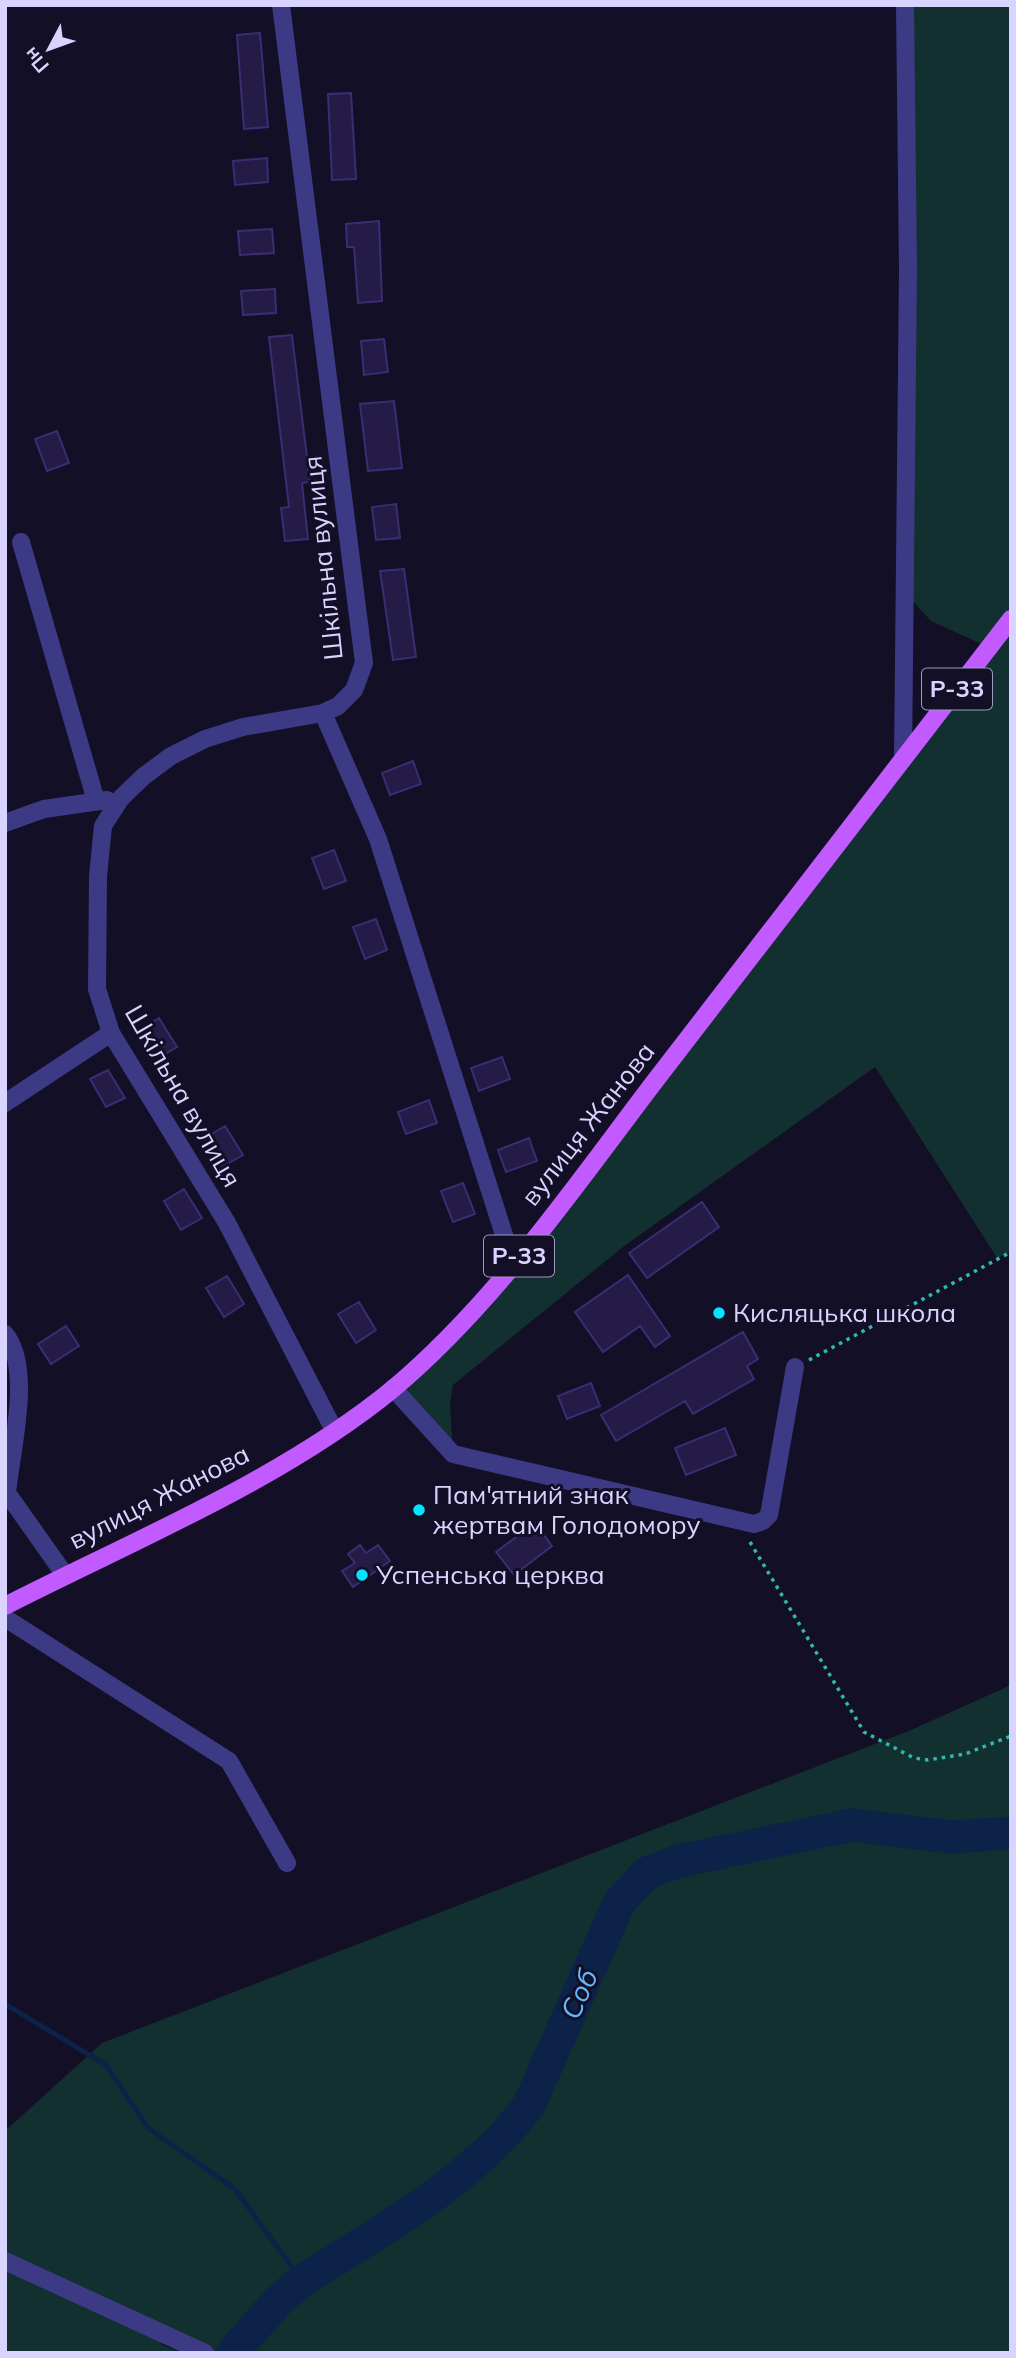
<svg xmlns="http://www.w3.org/2000/svg" width="1016" height="2358" viewBox="0 0 1016 2358" font-family="Mulish,sans-serif">
<style>
.green{fill:#12302f}
.lines{fill:none;stroke-linecap:round;stroke-linejoin:round}
.stream{stroke:#0c2248;stroke-width:5}
.river{stroke:#0c2248;stroke-width:33}
.building{fill:#241b47;stroke:#3b2d73;stroke-width:2}
.path{stroke:#2fb8b0;stroke-width:3.5;stroke-dasharray:3.5 5;stroke-linecap:butt}
.minor{stroke:#3d3a85;stroke-width:18}
.major{stroke:#c25bff;stroke-width:18}
.poi-dot{fill:#00e5ff;stroke:#130f26;stroke-width:2.5}
.labels{text-anchor:middle;stroke-width:6;stroke-linejoin:round;paint-order:stroke}
.shield{fill:#130f26;stroke:#9e99be;stroke-width:2}
.shield-label{font-size:24px;font-weight:bold;fill:#d9d4ff}
.street-label{font-size:26px;fill:#d9d4ff;stroke:#130f26}
.poi-label{font-size:26px;fill:#d9d4ff;stroke:#130f26;text-anchor:start}
.water-label{font-size:28px;font-style:italic;fill:#62b6ff;stroke:#130f26}
</style>
<rect width="100%" height="100%" fill="#130f26"/>
<!-- green -->
<path class="green" d="M905,5H1011V1252L997,1258L875,1067L623,1247L453,1385L450,1404L453,1454L393,1388L460,1325L988,647L931,621L905,593Z
M1011,1685V2353H216L171,2337L160,2344L182,2353H5V2131L102,2043L911,1730Z"/>
<g class="lines">
<!-- stream -->
<path class="stream" d="M5,2004L106,2065L148,2128L235,2189L302,2281"/>
<!-- river -->
<path class="river" d="M232,2353L279,2300L302,2281C382,2229 472,2182 529,2105L619,1903L647,1873L679,1861L852,1825L951,1837L1011,1833"/>
</g>
<!-- building -->
<path class="building" d="M260,33L268,127L244,129L237,35Z
M351,93L356,179L332,180L328,94Z
M267,158L268,182L235,185L233,161Z
M379,221L382,301L358,303L354,247H347L346,224Z
M272,229L274,253L240,255L238,231Z
M275,289L276,313L243,315L241,291Z
M292,335L310,482L302,483L308,539L285,541L281,508L289,507L269,337Z
M384,339L388,372L364,375L361,341Z
M394,401L402,468L368,471L360,404Z
M57,431L69,463L47,471L35,439Z
M396,504L400,538L376,540L372,507Z
M404,569L416,657L393,660L380,571Z
M413,761L421,784L390,795L382,773Z
M334,850L346,881L324,889L312,858Z
M376,919L387,950L365,959L353,927Z
M159,1018L177,1047L157,1059L139,1030Z
M502,1057L510,1079L479,1091L471,1068Z
M108,1070L125,1098L106,1107L90,1079Z
M429,1100L437,1123L406,1134L398,1112Z
M225,1126L243,1155L222,1167L205,1138Z
M529,1138L537,1161L506,1172L498,1150Z
M463,1183L475,1214L453,1222L441,1191Z
M184,1189L202,1218L181,1230L164,1201Z
M702,1202L719,1227L647,1278L629,1253Z
M628,1275L670,1336L655,1347L640,1326L603,1352L575,1312Z
M227,1276L244,1304L224,1317L206,1288Z
M359,1302L376,1330L356,1343L338,1314Z
M66,1326L79,1346L51,1364L38,1344Z
M743,1332L758,1359L747,1366L754,1379L693,1414L685,1401L616,1441L601,1415Z
M591,1383L600,1406L567,1419L558,1396Z
M725,1428L736,1455L686,1475L675,1448Z
M535,1523L552,1546L514,1575L496,1552Z
M360,1545L366,1553L378,1545L390,1561L353,1587L342,1571L355,1563L348,1554Z"/>
<g class="lines">
<!-- path -->
<path class="path" d="M809,1360L1011,1252
M750,1542L864,1732L914,1758L928,1760L965,1754L1011,1736"/>
<!-- minor -->
<path class="minor" d="M281,5L364,663L354,690L338,706L323,713L243,727L205,739L171,756L144,776L121,798L103,826L98,876L97,989L111,1033L227,1223L334,1430
M21,542L96,801
M323,713L378,839L513,1263
M903,759L908,270L905,5
M5,823L44,809L107,800
M5,1103L111,1033
M5,1334C33,1368 11,1451 7,1493L65,1575
M393,1388L453,1454L754,1524L763,1521L769,1515L795,1367
M5,1618L229,1761L287,1863
M5,2261L205,2353"/>
<!-- major -->
<path class="major" d="M5,1606C132,1541 284,1479 394,1388C496,1302 575,1186 655,1081C774,927 892,773 1011,619"/>
</g>
<!-- markers -->
<g class="poi-dot">
<circle cx="719" cy="1313" r="7"/>
<circle cx="419" cy="1510" r="7"/>
<circle cx="362" cy="1575" r="7"/>
</g>
<g class="labels">
<!-- shield labels -->
<g class="shield">
<rect x="922" y="668.5" width="70" height="41" rx="5"/>
<rect x="484" y="1235.5" width="70" height="41" rx="5"/>
</g>
<g class="shield-label">
<text x="957" y="697">Р-33</text>
<text x="519" y="1264">Р-33</text>
</g>
<!-- street labels -->
<g class="street-label">
<text transform="translate(323 558) rotate(-96)" y="9">Шкільна вулиця</text>
<text transform="translate(183 1096) rotate(60)" y="9">Шкільна вулиця</text>
<text transform="translate(588 1124) rotate(-52)" y="9">вулиця Жанова</text>
<text transform="translate(159 1497) rotate(-27)" y="9">вулиця Жанова</text>
</g>
<!-- poi labels -->
<g class="poi-label">
<text x="733" y="1322">Кисляцька школа</text>
<text x="433" y="1504">Пам'ятний знак<tspan x="433" dy="30">жертвам Голодомору</tspan></text>
<text x="376" y="1584">Успенська церква</text>
</g>
<!-- water labels -->
<g class="water-label">
<text transform="translate(579 1994) rotate(-66)" y="10">Соб</text>
</g>
</g>
<!-- border -->
<rect width="1016" height="2358" fill="none" stroke="#d9d4ff" stroke-width="14"/>
<!-- north arrow -->
<g transform="translate(49 49) rotate(229)" stroke="#130f26" stroke-width="5" paint-order="stroke">
<path d="M0-5L12 26L0 18L-12 26Z" fill="#d9d4ff"/>
<text y="-10" font-size="19" font-weight="bold" text-anchor="middle" fill="#d9d4ff">Пн</text>
</g>
</svg>
